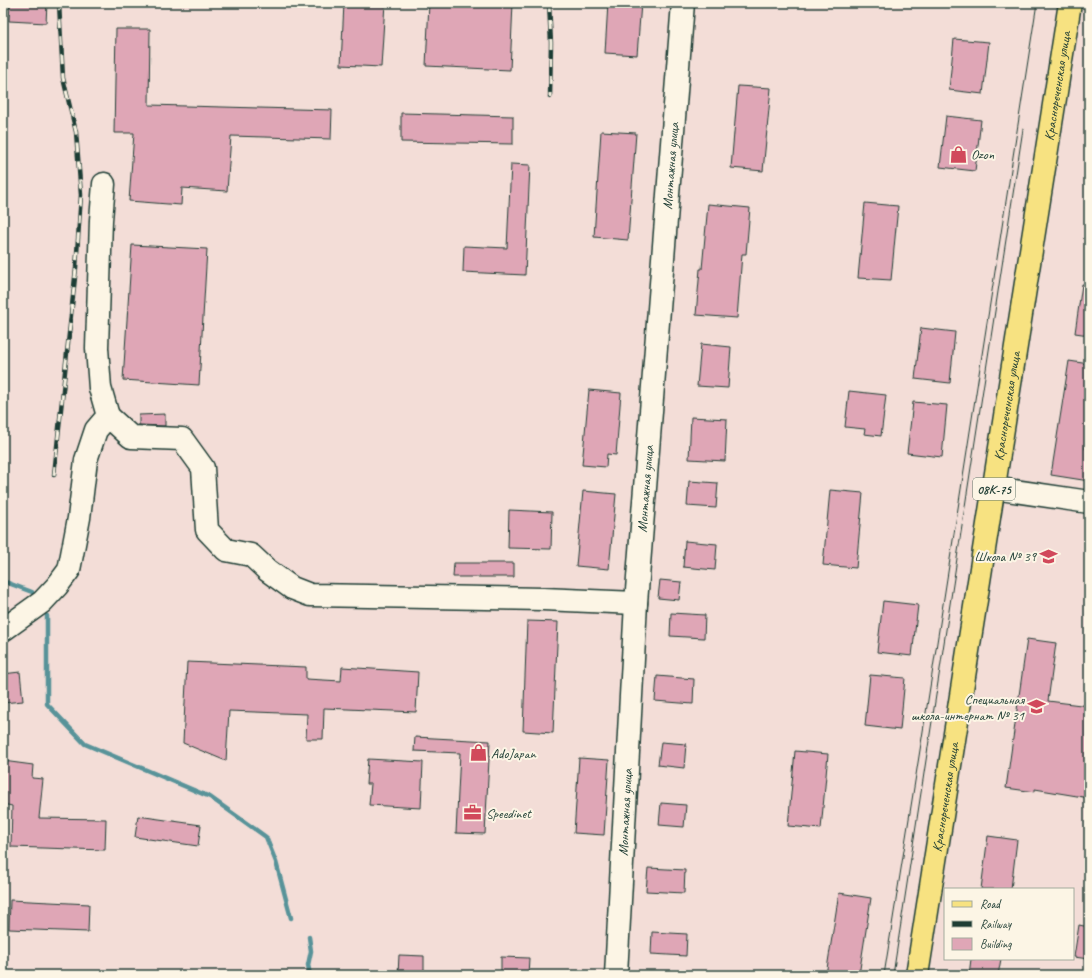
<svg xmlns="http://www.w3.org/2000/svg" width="1092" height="978" viewBox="0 0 1092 978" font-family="Caveat,sans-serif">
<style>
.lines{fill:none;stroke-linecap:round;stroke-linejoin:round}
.stream{stroke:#589399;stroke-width:4.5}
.building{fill:#dfa6b6;stroke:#1f3d34}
.minor-casing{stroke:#1f3d34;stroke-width:25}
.major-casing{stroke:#1f3d34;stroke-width:25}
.minor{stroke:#fcf5e5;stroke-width:22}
.major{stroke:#f7e281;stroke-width:22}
.tram{stroke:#1f3d34;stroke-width:1}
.rail-casing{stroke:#1f3d34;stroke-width:4.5}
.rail{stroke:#fcf5e5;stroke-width:3;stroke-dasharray:9;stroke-linecap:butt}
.labels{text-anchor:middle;stroke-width:4;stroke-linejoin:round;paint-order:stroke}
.shield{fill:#fcf5e5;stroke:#617469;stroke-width:1}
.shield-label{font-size:13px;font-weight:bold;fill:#1f3d34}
.street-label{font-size:14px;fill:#1f3d34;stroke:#fcf5e5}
.poi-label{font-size:14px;fill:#1f3d34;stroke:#fcf5e5;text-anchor:start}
</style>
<rect width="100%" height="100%" fill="#f3ddd7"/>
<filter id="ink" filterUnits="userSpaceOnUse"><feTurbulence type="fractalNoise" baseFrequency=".025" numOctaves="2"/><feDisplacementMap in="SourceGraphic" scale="8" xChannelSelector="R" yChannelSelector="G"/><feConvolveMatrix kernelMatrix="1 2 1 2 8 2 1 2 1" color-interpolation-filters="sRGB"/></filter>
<g filter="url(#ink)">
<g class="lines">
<!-- stream -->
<path class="stream" d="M3,581L32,592
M47,616V704L85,744L210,797L266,837L276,862L291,918
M309,937L311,951L308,965L310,975"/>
</g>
<!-- building -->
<path class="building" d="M10,3H47L46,23L9,21Z
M344,3H385L381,67L341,65Z
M429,3H513L510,70L426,66Z
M608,3H641L637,55L605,53Z
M116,29H150L149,105L332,110L331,139L231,136L227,191L182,188L181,205L129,201L134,133H114Z
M954,39L989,42L983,94L949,90Z
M738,86L771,88L763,171L731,168Z
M401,113L513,116V144L401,142Z
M946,116L981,120L975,171L940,167Z
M601,131L636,133L628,240L594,237Z
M511,164L530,165L525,275L463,272L464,246L507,248Z
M865,203L898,206L891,280L858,278Z
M708,204L750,208L746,254H742L737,318L696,315L700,269H702Z
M132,245L207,249L199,385L123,380Z
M1082,284L1089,285V335L1075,333Z
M921,328L955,332L950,383L915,379Z
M701,344L731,347L728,388L697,386Z
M1069,361L1089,364V424L1085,449H1089V481L1051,475Z
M589,390L621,393L616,455L607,454L606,467L582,465Z
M849,391L886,395L881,436L864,434L865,429L845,427Z
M913,402L947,405L942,457L907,453Z
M165,414V426L139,425V415Z
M691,417L727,419L725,461L689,459Z
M689,481L718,483L716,508L687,506Z
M830,490L863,493L856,568L823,565Z
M583,491L616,494L609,569L576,566Z
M509,510L552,512L551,549L508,548Z
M685,541L717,544L715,570L683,567Z
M454,563H514V577H453Z
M660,580L681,582L679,600L658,598Z
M883,601L918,605L912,656L877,652Z
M671,613L705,615L704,638L670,636Z
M527,621L558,622L553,733L523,731Z
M1027,639L1056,643L1048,701L1089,706V798L1035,789V792L1006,788Z
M187,662L306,667V679L341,681L342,667L418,672L416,712L324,708L323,739H306L307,714L229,711L226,761L183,743Z
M20,672L23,701L3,703V674Z
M870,675L905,678L900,730L865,726Z
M657,676L694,679L693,704L655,701Z
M415,737L490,741L485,834L456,833L460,753L414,751Z
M661,742L686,744L684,768L658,765Z
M795,751L828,754L821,829L788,826Z
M579,758L609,760L604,835L574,833Z
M368,759L423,762L421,808L369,805L371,784H366Z
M3,761L33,765L32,778L43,779L39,818L106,819L105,850L11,847L12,806L3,804Z
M661,803L686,805L684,827L659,825Z
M138,816L201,825L198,846L135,837Z
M988,836L1017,840L1011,889H981Z
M648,868L685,870L684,893L646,891Z
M839,893L871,898L859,975H826Z
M10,900L89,904L88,932L9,929Z
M1079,925L1089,927V959L1074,957Z
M652,932L687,934L686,956L651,954Z
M399,955L424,956V975H398Z
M501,957L529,958L528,975H501Z
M971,959H1001L998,975H969Z"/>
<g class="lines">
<defs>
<g id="minor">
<path d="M108,416L131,437L182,439L203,468L207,530L226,550L251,555L267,570L292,588L310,595L543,599L636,603"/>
<path d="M994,488L1089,502"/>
<path d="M3,630L42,602L57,586L69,570L79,518L86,460L96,430L108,416L100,388L97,348L101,220L104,184"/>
<path id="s1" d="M616,975L636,603L683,3"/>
</g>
<g id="major">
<path id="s2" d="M917,975L1070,3"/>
</g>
</defs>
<!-- minor casing -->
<use href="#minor" class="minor-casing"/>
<!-- major casing -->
<use href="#major" class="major-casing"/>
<!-- minor -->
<use href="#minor" class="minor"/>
<!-- major -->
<use href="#major" class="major"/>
<!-- tram -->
<path class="tram" d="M884,975L928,700L1037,3
M893,975L1023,129"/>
<defs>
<path id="rail" d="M549,3L551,43L550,97
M54,475L76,268L81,195L76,132L63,78L59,3"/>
</defs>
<!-- rail casing -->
<use href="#rail" class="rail-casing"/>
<!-- rail -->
<use href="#rail" class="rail"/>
</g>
</g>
<!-- icons -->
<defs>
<symbol id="shop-bare" viewBox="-9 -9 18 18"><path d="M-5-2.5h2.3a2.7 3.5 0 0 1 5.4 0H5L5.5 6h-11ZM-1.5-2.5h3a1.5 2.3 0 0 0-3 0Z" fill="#d1495b" stroke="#fcf5e5" stroke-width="2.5" paint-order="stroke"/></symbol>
<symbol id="school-bare" viewBox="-9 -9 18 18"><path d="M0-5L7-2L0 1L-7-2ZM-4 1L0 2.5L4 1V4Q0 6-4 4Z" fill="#d1495b" stroke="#fcf5e5" stroke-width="2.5" paint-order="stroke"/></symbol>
<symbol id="office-bare" viewBox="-9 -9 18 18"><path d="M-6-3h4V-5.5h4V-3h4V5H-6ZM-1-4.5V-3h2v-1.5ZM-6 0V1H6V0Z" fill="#d1495b" stroke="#fcf5e5" stroke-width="2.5" paint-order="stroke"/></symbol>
</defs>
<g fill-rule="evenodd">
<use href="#shop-bare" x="946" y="142" width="25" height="25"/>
<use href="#school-bare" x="1036" y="544" width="25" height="25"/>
<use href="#school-bare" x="1024" y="694" width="25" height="25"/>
<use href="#shop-bare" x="466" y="740" width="25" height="25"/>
<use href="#office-bare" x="460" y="800" width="25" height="25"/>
</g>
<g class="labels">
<!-- shield labels -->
<rect class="shield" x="973" y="478" width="42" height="22" rx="3"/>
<g class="shield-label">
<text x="994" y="494">08К-75</text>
</g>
<!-- street labels -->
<g class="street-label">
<text dy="5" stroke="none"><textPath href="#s2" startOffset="900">Краснореченская улица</textPath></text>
<text dy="5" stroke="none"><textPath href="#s1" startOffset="811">Монтажная улица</textPath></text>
<text dy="5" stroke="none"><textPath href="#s2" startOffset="576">Краснореченская улица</textPath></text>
<text dy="5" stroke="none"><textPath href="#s1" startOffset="487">Монтажная улица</textPath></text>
<text dy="5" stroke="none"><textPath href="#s2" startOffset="180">Краснореченская улица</textPath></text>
<text dy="5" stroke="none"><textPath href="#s1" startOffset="163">Монтажная улица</textPath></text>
</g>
<!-- poi labels -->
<g class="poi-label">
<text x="971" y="159">Ozon</text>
<text x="1036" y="561" text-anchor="end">Школа № 39</text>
<text x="1024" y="704" text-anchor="end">Специальная<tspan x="1024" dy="16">школа-интернат № 31</tspan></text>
<text x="491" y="758">AdoJapan</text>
<text x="486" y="818">Speedinet</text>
</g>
</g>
<!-- margin -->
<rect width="1092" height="978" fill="none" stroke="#fcf5e5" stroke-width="16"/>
<rect x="8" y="8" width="1076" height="962" fill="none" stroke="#1f3d34" stroke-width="1.5" filter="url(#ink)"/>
<!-- legend -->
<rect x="944" y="888" width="130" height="72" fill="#fcf5e5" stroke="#a4ab9e"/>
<rect x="952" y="901" width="20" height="6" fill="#f7e281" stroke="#a4ab9e"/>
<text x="980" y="908" font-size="12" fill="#1f3d34">Road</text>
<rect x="952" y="921" width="20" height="6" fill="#1f3d34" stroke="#a4ab9e"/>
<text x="980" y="928" font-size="12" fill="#1f3d34">Railway</text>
<rect x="952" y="938" width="20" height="12" fill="#dfa6b6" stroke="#a4ab9e"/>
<text x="980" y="948" font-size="12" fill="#1f3d34">Building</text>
</svg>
